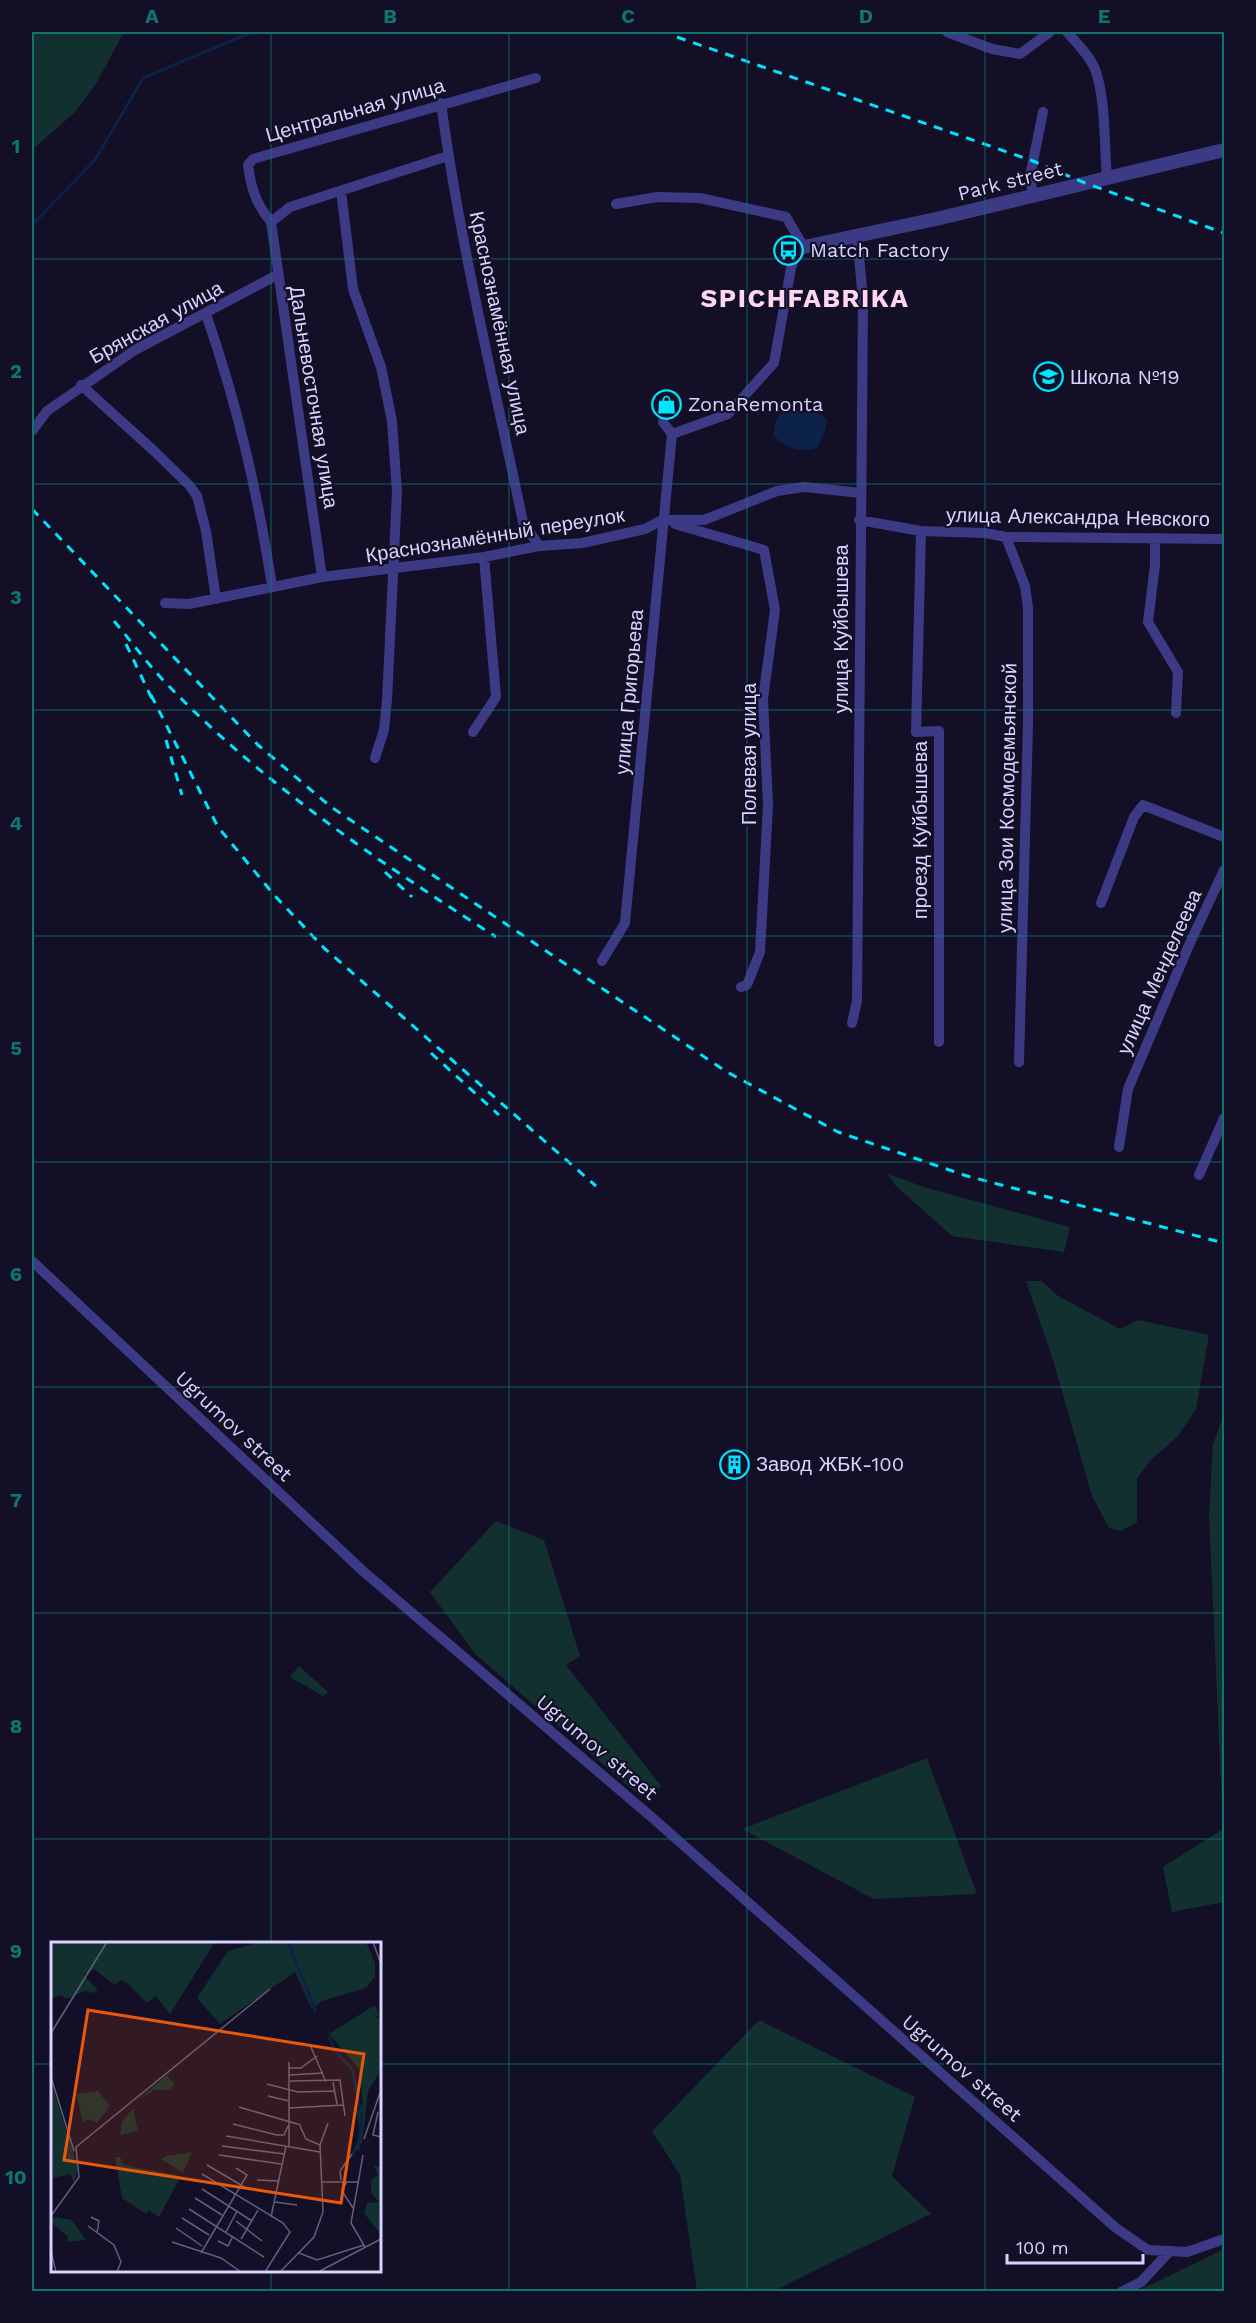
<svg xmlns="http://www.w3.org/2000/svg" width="1256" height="2323" viewBox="0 0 1256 2323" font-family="'Work Sans',sans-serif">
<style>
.green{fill:#12302f}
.water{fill:#0c2248}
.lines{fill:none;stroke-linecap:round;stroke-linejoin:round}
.stream{stroke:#0c2248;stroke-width:3}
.minor{stroke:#3d3a85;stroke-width:10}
.tertiary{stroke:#3d3a85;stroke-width:14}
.rail{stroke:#00e5ff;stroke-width:3;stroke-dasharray:9 8;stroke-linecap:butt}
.grid{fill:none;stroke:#0f766e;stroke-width:1.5;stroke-opacity:0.55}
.labels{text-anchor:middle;stroke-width:4.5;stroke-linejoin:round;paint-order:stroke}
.street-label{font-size:20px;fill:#d9d4ff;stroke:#130f26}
.poi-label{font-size:20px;fill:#d9d4ff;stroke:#130f26;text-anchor:start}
.district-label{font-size:26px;font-weight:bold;letter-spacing:1.5px;fill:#ffd6f0;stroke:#130f26}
.inset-river{fill:none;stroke:#0c2248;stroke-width:3}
.inset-road{fill:none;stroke:#625e7d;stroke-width:1.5}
.view{fill:#e8590c;fill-opacity:0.15;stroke:#e8590c;stroke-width:3}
.inset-edge{fill:none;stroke:#d9d4ff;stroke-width:3}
.neatline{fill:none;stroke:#0f766e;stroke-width:2}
.grid-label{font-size:20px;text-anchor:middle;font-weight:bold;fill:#0f766e}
</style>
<rect width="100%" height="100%" fill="#130f26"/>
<!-- green -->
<path class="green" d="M32,32H124L96,84L74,113L32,150Z
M888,1174L924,1187L1070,1227L1064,1252L952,1236L895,1185Z
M1026,1281H1042L1058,1296L1120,1329L1138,1320L1209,1335L1196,1409L1178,1436L1150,1461L1137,1479V1522L1121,1531L1109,1528L1092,1496L1053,1360Z
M1224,1414V1902L1172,1912L1163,1867L1223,1829L1209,1516L1213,1444Z
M496,1521L544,1540L580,1656L566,1665L662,1787L640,1796L475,1654L430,1592Z
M299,1666L328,1692L323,1696L290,1677Z
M927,1758L977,1894L874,1899L742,1829Z
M759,2020L915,2097L892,2176L931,2214L773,2291H697L680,2175L652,2131Z
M1224,2249V2291H1138Z"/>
<!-- water -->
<path class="water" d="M790,404L816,410L827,420L826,429L817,448C800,453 787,449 774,436C773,422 779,413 790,404Z"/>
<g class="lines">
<!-- stream -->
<path class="stream" d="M32,225L95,160L143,78L252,32"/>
<!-- minor -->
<path class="minor" d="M947,32L992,49L1020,54L1050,32
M1067,32C1077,43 1089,55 1095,69C1106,99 1104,145 1107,177
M441,103C460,244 494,383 523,522L539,546
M341,191L353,289L381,367L392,421L397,492L387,700L384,730L375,758
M1033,196L1030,176L1043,112
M616,204L657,197L700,198L786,217L804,247L795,257L791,268L774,363L728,414L672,434
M271,222C256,204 251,188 248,165L253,159L536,78
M271,222L322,577
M271,222L290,207L448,156
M206,314C238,407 257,490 272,586
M81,385L153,450L189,485L197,496L206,531L216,599
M32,431L47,411L135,350L277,275
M859,520L921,531L985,533L1006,537L1224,539
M675,524L764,550L775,610L763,699L768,805L760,952L747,985L741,987
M921,531L916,732L939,731V1042
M1006,537L1025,586L1028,608V724L1019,1062
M1155,538V565L1148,622L1178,672L1176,713
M165,603L189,604L322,577L484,557L539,546L582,543L645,529L662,520H704L777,491L804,487L861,493
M473,732L496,697L484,557
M1101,903L1134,817L1143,805L1224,837
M602,961L625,923L672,434L663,422
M852,1023L857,1001L863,300L857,234
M1119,1147L1128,1089L1189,945L1224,870
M1199,1175L1224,1118
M32,1261L364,1572L655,1820L1116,2228L1148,2250L1187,2252L1224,2239
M1121,2292L1141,2282L1170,2251"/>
<!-- tertiary -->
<path class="tertiary" d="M804,247L936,219L1224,150"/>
<!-- rail -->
<path class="rail" d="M677,37L1033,161L1085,183L1224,233
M32,509L258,745L331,807L727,1072L838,1132L967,1176L1224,1243
M114,621C131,641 146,662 164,681C261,783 378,861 496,937
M126,644L153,701
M151,695L218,827L275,896L324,948L596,1186
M166,740L182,795
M385,872L412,897
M431,1053L499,1115"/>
</g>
<!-- grid -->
<path class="grid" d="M271,32V1944M509,32V2292M747,32V2292M985,32V2292M32,259H1224M32,484H1224M32,710H1224M32,936H1224M32,1162H1224M32,1387H1224M32,1613H1224M32,1839H1224M32,2064H52M380,2064H1224M271,2270V2292"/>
<!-- icons -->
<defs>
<symbol id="bus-ring" viewBox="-11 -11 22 22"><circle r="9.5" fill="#130f26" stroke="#00e5ff" stroke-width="1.5"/><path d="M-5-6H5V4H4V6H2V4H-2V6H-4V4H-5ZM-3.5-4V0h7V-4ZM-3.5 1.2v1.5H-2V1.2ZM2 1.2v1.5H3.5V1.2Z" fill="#00e5ff"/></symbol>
<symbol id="school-ring" viewBox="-11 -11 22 22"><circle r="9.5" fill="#130f26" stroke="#00e5ff" stroke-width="1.5"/><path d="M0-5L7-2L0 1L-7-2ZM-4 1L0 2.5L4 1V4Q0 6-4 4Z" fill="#00e5ff"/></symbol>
<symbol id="shop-ring" viewBox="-11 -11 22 22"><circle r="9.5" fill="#130f26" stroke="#00e5ff" stroke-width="1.5"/><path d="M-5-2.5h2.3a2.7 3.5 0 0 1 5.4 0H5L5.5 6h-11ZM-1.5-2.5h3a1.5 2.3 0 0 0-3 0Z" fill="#00e5ff"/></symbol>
<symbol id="building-ring" viewBox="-11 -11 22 22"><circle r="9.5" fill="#130f26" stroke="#00e5ff" stroke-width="1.5"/><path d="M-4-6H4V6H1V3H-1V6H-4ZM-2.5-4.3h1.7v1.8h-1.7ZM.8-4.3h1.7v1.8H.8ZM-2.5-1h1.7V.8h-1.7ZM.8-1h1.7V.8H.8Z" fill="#00e5ff"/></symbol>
</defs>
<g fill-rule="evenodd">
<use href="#bus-ring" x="772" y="234" width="33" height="33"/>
<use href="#school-ring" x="1032" y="360" width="33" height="33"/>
<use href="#shop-ring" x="650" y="388" width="33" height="33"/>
<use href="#building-ring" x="718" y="1448" width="33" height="33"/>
</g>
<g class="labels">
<!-- street labels -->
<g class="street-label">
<text transform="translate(355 110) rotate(-16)" y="7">Центральная улица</text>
<text transform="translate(1010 181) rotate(-14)" y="7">Park street</text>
<text transform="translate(156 322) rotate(-29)" y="7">Брянская улица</text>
<text transform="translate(500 323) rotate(78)" y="7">Краснознамённая улица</text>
<text transform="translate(314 397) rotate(81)" y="7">Дальневосточная улица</text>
<text transform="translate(1078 517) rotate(1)" y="7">улица Александра Невского</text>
<text transform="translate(495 535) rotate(-9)" y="7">Краснознамённый переулок</text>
<text transform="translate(841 629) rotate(-90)" y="7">улица Куйбышева</text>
<text transform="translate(629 692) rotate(-85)" y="7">улица Григорьева</text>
<text transform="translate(749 754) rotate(-90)" y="7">Полевая улица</text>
<text transform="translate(1007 798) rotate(-89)" y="7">улица Зои Космодемьянской</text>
<text transform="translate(920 830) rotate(-90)" y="7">проезд Куйбышева</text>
<text transform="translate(1159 972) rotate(-66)" y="7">улица Менделеева</text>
<text transform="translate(234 1426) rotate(43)" y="7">Ugrumov street</text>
<text transform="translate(597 1747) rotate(40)" y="7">Ugrumov street</text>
<text transform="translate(962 2068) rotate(41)" y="7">Ugrumov street</text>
</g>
<!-- poi labels -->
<g class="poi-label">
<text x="810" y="257">Match Factory</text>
<text x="1070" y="384">Школа №19</text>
<text x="688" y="411">ZonaRemonta</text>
<text x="756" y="1471">Завод ЖБК-100</text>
</g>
<!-- district labels -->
<g class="district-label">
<text x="805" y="307">SPICHFABRIKA</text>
</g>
</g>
<!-- overview -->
<g transform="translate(51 1942)">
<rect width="330" height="330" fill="#130f26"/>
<path d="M6,0H164L119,72L105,54L96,61L76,41L70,38L64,43L43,27L33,33L47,48L42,51L34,49L15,57L11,53L0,56V4ZM209,0H315L324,21V35L315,46L271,59L261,67L244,30L169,82L146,56L177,9ZM324,63L328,74L324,76H330V128L317,149L311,201L297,220L309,194L306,169L312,162L308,127L278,92ZM116,133L123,142L120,148H104L88,157ZM0,140L27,227L23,241L19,232L2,236ZM47,149L59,164L46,181L37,177L32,181L25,152ZM82,166L87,189L69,193L71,180ZM141,210L132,231L110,217L115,214ZM64,215H69L73,223L130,234L108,275L98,268L95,272L71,256ZM322,223L330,226L328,290L313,271L316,261L328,260L320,251V239L327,232ZM6,268L3,275L21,278L35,298L16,300L17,295L0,280Z" fill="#12302f"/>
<path class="inset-river" d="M237,0L265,70M278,95L284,109L301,127L311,175L307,209"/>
<path class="inset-road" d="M322,0L330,22M0,91L56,0M259,103L275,140M238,126H250L266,114M238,133L272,131M0,135L23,209M239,139L289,138L294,174M282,140L286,162M216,142L247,150L284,149M217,154L238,159M188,165L250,183M238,166L293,163M327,170L322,193L330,195M182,182L226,193H233L237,184M249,184L255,197L269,203M175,194L269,210M313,197L330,148M269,203L277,181M171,204L233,212M238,205V120M168,213L230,222M312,213L300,281L314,305M156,223L195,246M151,232L232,281L239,290L214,330M206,238L227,239M290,238L289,229L301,212M296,239L291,249L302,266M271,240H308M151,247L201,279M144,256L171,273M224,260L246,263M138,267L213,315M0,274L28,235L25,205L219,47M40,275L48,279L46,291M220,275L235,204M131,276L158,293M185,279L211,299M37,284L63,303L70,320L66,330M125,286L151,304M175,290L186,269M190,297L207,268M167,299L177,304L182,294M121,300L170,316L190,330M0,309L5,330M150,311L196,233L185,226M248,311L266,318L313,303M229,330L263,295L272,270L269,203M267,330L330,297"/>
<path class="view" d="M37,68L313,112L290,261L13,218Z"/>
<rect width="330" height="330" class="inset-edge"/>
</g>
<!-- border -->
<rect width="1256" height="2323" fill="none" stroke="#130f26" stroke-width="66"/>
<!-- scale -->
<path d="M1007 2254v9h136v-9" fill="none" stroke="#d9d4ff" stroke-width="3"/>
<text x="1016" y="2254" font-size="18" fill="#d9d4ff" stroke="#130f26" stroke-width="4.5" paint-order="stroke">100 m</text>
<rect x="33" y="33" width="1190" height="2257" class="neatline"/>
<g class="grid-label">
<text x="152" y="23">A</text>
<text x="390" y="23">B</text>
<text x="628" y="23">C</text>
<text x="866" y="23">D</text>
<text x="1104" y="23">E</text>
<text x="16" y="153">1</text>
<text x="16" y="378">2</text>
<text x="16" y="604">3</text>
<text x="16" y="830">4</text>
<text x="16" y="1055">5</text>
<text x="16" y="1281">6</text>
<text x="16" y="1507">7</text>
<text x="16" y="1733">8</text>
<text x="16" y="1958">9</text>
<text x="16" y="2184">10</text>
</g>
</svg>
